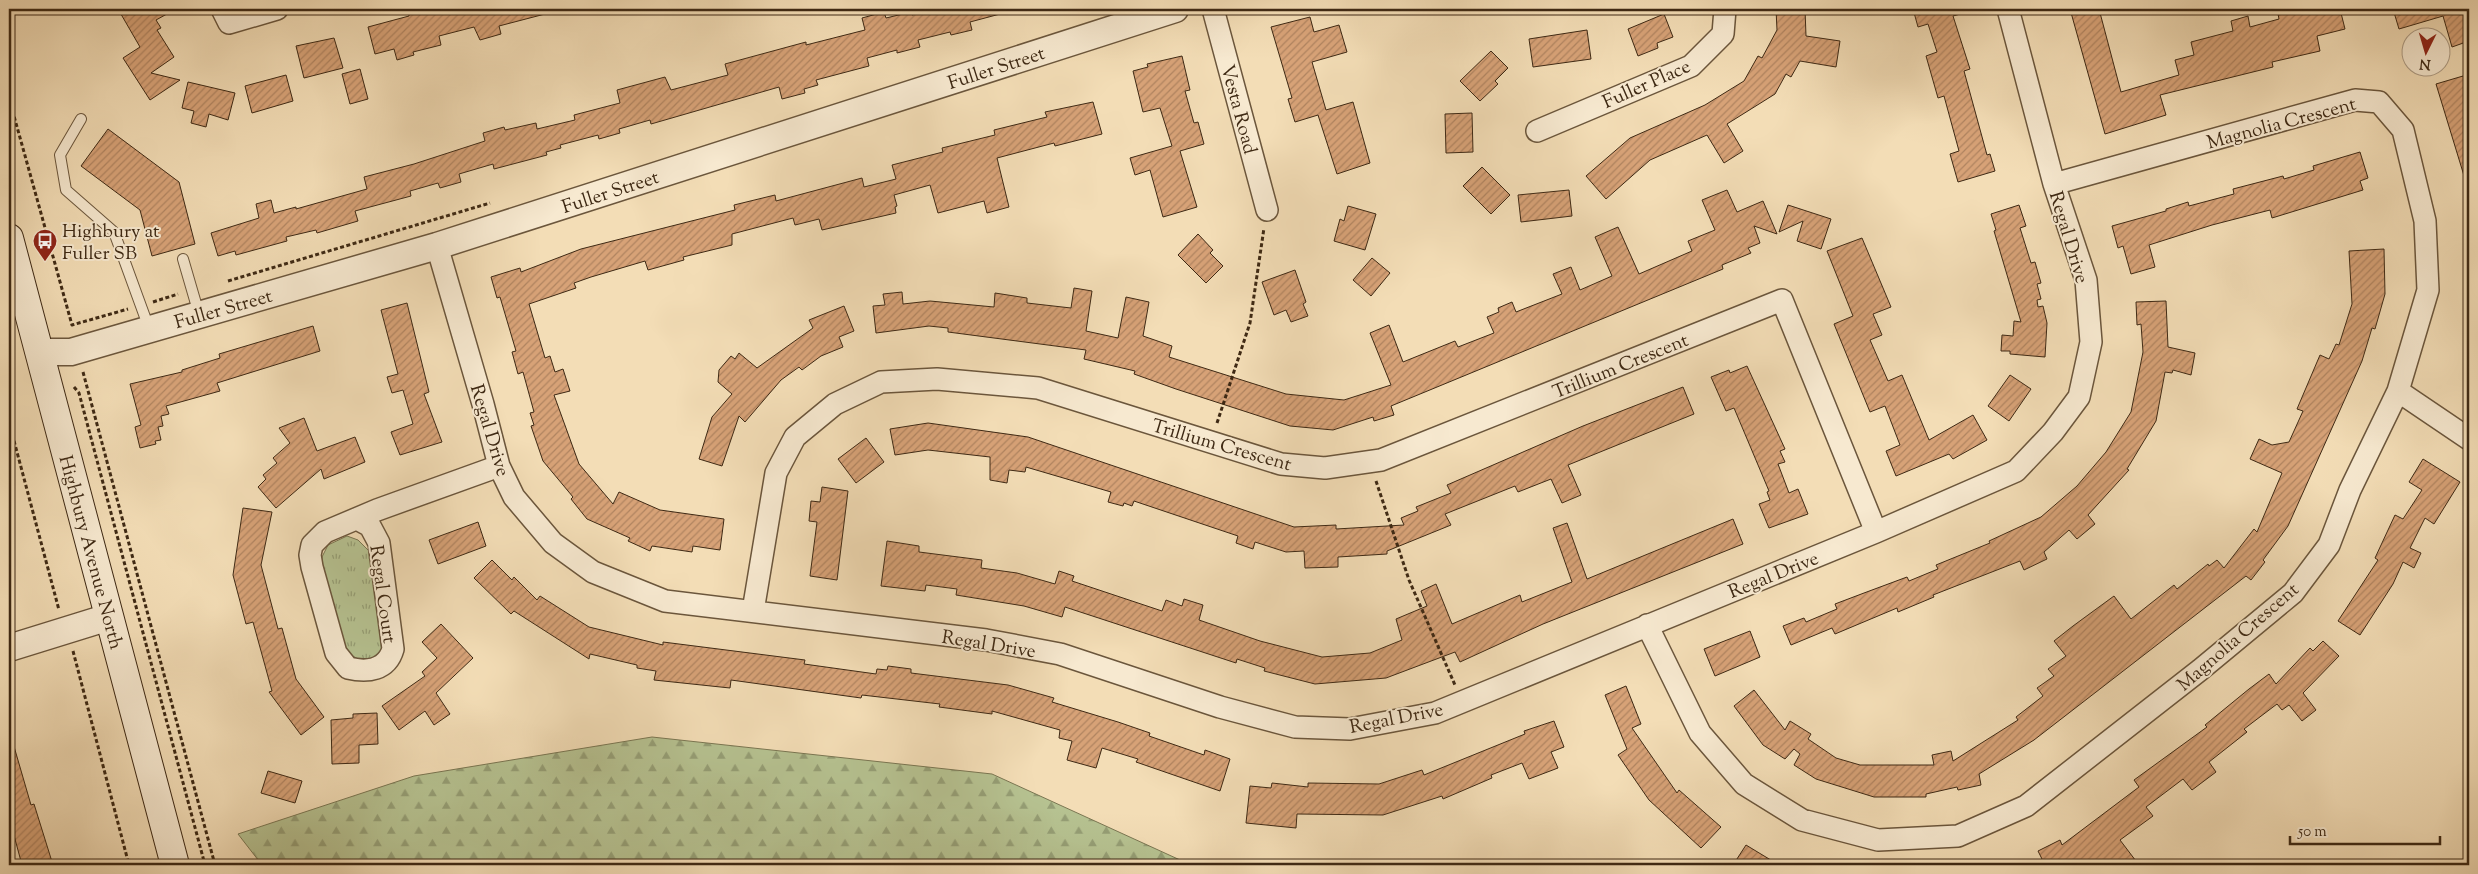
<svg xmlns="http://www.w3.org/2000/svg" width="2478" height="874" viewBox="0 0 2478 874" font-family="'Sorts Mill Goudy',serif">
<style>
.grass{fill:url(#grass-tufts);stroke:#7a7652}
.forest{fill:url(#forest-firs);stroke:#7a7652}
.building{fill:url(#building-hatch);stroke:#3e2914}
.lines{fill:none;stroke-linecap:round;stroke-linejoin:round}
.service-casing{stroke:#6b563c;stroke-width:12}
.minor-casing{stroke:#6b563c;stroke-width:24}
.tertiary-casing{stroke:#6b563c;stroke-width:29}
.secondary-casing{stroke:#3e2914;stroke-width:30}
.path{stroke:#3e2914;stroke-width:3;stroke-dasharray:4 2.5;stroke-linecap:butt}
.service{stroke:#f7e9d0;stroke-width:10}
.minor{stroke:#f7e9d0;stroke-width:21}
.tertiary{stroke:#f7e9d0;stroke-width:26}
.secondary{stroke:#f7e9d0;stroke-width:28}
.labels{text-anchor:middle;stroke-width:4;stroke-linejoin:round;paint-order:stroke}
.street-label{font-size:19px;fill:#3e2914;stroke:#f7e9d0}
.poi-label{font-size:19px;fill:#3e2914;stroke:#f7e9d0;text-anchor:start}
</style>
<defs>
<pattern id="grass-tufts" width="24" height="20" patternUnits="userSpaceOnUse" patternTransform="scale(1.25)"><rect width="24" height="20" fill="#b6c291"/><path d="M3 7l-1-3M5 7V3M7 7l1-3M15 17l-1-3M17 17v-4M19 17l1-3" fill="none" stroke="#959e75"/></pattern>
<pattern id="forest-firs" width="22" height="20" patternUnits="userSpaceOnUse" patternTransform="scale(1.25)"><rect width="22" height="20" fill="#b6c291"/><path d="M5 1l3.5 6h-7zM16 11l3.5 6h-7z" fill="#959e75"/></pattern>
<pattern id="building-hatch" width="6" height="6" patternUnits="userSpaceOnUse" patternTransform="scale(1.25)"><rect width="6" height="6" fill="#d7a277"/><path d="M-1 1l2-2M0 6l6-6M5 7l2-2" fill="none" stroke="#b08460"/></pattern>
</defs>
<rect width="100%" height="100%" fill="#f3ddb6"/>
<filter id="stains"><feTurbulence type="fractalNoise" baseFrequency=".004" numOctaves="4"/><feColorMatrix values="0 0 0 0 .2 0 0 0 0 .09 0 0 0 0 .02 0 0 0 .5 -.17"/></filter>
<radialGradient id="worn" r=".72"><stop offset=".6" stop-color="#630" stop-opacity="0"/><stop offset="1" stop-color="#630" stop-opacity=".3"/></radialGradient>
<!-- grass -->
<path class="grass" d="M347,536L358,540L370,552L383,646C374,668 356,662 344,648L322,567V557L328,545Z"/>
<!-- forest -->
<path class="forest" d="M652,737L992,774L1191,865H262L238,834L414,776Z"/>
<!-- building -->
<path class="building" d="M118,9H176L156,20L161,28L157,30L174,57L151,73L180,80L150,100L123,58L140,47Z
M424,9H545V14L499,26L501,34L480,40L474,27L439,36L441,45L413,52L414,55L397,60L394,49L375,54L368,27L409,16V13Z
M936,9H1000V14L970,22L972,30L951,35L950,32L918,40L920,47L897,53V50L867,58L869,66L816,80L818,85L804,89L805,93L782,99L779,87L651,124L650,120L619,129L620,133L599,139L598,135L560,145L561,148L546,152L547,155L494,169L493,164L459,174L461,182L440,188L438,183L410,191L411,196L355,211L358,221L317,233L316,230L286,237L287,241L236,255L235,251L218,256L211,233L259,218L256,204L271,200L274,213L296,207V209L367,189L364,177L414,164L485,141L483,133L504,127L505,130L536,123L537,129L575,120L574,115L620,103L617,90L665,77L671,90L728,75L725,64L806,42V45L865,30L862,18L884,12L886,18L911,12L912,15Z
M1776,9H1805L1806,36L1840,41L1836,67L1800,61L1791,77L1786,74L1775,94L1727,124L1743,151L1724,163L1707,135L1650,160L1606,199L1586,176L1630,138L1705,105L1744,81L1758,56L1762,58L1777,30Z
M1913,9H1963L1964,13L1953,16L1970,69L1964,71L1987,155L1990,154L1995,171L1958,182L1950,154L1959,151L1944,96L1938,98L1926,56L1937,52L1928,24L1918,27Z
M2070,9H2099L2121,92L2179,75L2175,60L2194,55L2191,42L2233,31L2231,21L2248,16L2250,27L2279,19L2277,9H2340L2345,29L2317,36L2320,51L2272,62L2273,67L2160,95L2166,115L2105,134Z
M2393,9H2469V41L2452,47L2443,16L2399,29Z
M1664,14L1673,37L1657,43L1658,48L1638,56L1628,29Z
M1310,17L1314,32L1339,25L1347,52L1312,62L1326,110L1353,102L1370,163L1337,174L1318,115L1295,122L1288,99L1292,98L1271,27Z
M1587,30L1591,59L1533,67L1529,39Z
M334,38L343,68L304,78L296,46Z
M1491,51L1508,68L1495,81L1498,84L1480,101L1460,81Z
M1182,56L1190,90L1185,91L1194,123L1198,122L1204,144L1180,151L1197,207L1163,217L1150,170L1135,175L1130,158L1172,146L1160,108L1143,112L1133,71L1148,67L1147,64Z
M360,69L368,99L350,104L342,74Z
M286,75L293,101L252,113L245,86Z
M2463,76L2469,96V178L2465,179L2436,84Z
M188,82L235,93L228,120L209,114L206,127L191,123L194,111L182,108Z
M1093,102L1102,134L1055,146L1054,143L997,158L1009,207L987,213L984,201L938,213L930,185L894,195L897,206L895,207L896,213L822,230L819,219L795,225L793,218L732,234V245L683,257L684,260L648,270L645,261L591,277L574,283L576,288L529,304L545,358L550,356L555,372L563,369L570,391L554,395L579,464L613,504L619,492L660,510L724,519L720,550L693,546L692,552L652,546L650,551L628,541L630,538L587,519L571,499L573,497L543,461L531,426L534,425L530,413L534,412L523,372L518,374L512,352L516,351L500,297L497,298L491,277L520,268L521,272L581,249L735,210L734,205L775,195L776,201L862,178L864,187L896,179L892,165L943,152L942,148L995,135L994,130L1047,117L1045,112Z
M1472,113L1473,152L1446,153L1445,114Z
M108,129L179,182L195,244L152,256L140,210L81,166Z
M2360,152L2368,178L2360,181L2363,190L2272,218L2270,210L2212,225L2149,245L2155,267L2131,274L2123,246L2118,248L2112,226L2166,211V209L2188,202L2189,206L2234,194L2233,189L2283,176L2284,179L2314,170L2313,166Z
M1482,167L1510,195L1491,214L1463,186Z
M1569,190L1572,216L1521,222L1518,195Z
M1727,190L1737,212L1763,201L1777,234L1754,226L1760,243L1748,248L1751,253L1722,265L1723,269L1391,406L1394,415L1374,421L1373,417L1333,430L1290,426L1176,389L1134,374L1135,371L1084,359L1086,350L948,332V328L929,326L876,333L873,306L885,305L883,294L902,292L903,304L930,301L994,307L995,293L1027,298V303L1071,308L1074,288L1092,291L1086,331L1118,338L1126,297L1149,302L1143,336L1172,346L1169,357L1286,394L1344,400L1391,385L1370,333L1389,325L1403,362L1455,341L1458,347L1494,333L1487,317L1499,312L1498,308L1512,302L1516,312L1562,294L1553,274L1571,267L1580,290L1612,276L1595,237L1618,227L1639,274L1692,251L1688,241L1715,230L1702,200Z
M1788,205L1831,219L1821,249L1797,241L1803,221L1779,232Z
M2019,205L2026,226L2020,228L2031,263L2035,262L2041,283L2037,284L2041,299L2037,300L2038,307L2043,306L2047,323L2045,357L2010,354V351H2001L2002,335L2013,336L2014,321L2021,322L1994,231L1996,230L1991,214Z
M1348,206L1376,214L1365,250L1334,241L1340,219L1344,221Z
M1198,234L1213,250L1210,253L1223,266L1206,283L1178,255Z
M1862,238L1891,307L1873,314L1882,335L1870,340L1888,381L1902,375L1929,440L1973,415L1987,440L1953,459L1949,454L1896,476L1886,451L1900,445L1885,406L1870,412L1834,324L1853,316L1827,251Z
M2384,249L2385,294L2375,329L2372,328L2362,361L2288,526L2263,560L2265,562L2251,580L2246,576L2034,740L1979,774L1981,785L1958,790L1957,787L1926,794V797H1874L1816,779L1794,765L1800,754L1794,749L1785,759L1763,745L1734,706L1754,690L1785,730L1790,721L1811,734L1808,739L1836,758L1860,765H1934L1932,755L1951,751L1953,761L2018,720L2016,717L2043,696L2037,688L2054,676L2048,669L2066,656L2054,641L2073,626L2114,596L2131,619L2174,585L2177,589L2208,564L2209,566L2217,560L2224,568L2254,529L2257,532L2282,473L2250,459L2259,439L2272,445L2289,442L2303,411L2297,409L2320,355L2329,359L2336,344L2339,345L2352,304L2349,251Z
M1372,258L1390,273L1371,296L1353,280Z
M1295,270L1306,302L1303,304L1308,316L1291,322L1286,310L1274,315L1262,282Z
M2166,301L2168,347L2195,353L2191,375L2173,370L2172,373L2165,372L2156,421L2127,469L2129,470L2088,515L2095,524L2077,539L2069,530L2044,552L2047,559L2024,570L2020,561L1933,595L1934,597L1898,612L1897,608L1835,634L1832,628L1791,645L1783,626L1804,618L1806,622L1837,609L1835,604L1864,593L1907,577L1909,581L1938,569L1936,565L1990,543L1989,541L2041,517L2077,486L2106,452L2131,412L2143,352L2141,324L2137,325L2136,302Z
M407,303L429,392L424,394L442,442L400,455L391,432L413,424L403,390L392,393L387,377L398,374L381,310Z
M844,306L854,331L839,337L843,347L821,356L802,370L799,367L781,380L745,422L739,416L722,466L699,459L712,417L732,394L718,382L719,370L731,356L735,359L739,353L757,368L813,328L809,320Z
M313,326L320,351L217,383L220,391L166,406L169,414L161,416L163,426L158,427L161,440L155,441L156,444L140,448L135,427L141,425L130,384L182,372V370L220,358L219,354Z
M1747,366L1785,449L1780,451L1785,462L1778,464L1789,493L1798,489L1808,514L1769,528L1759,504L1770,500L1767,492L1769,491L1734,408L1726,411L1711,377L1729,370L1730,373Z
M2010,375L2031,389L2009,421L1988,406Z
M1683,387L1694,414L1568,465L1581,495L1562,503L1551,479L1518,492L1515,486L1445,514L1451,525L1387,551V554L1338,557V567L1305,568L1304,551L1286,552L1255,542L1253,549L1236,543L1238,536L1134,501L1132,506L1124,503L1123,506L1108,502L1111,492L1026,467L1025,472L1009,470L1007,483L990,480V457L928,450L895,455L890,429L928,423L1028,437L1294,527L1336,525V529L1404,525L1401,518L1418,511L1416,507L1451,493L1447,485L1583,426Z
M304,418L317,451L355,437L365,462L324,479L321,469L276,508L258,487L266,479L263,475L277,463L273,458L290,443L279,428Z
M866,438L884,462L856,483L838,459Z
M2423,459L2460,482L2434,524L2425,518L2410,548L2421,553L2414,568L2403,562L2393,584L2360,635L2338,621L2378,560L2375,558L2395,515L2403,519L2422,490L2409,482Z
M822,487L848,491L837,580L810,576L817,522L809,521L811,501L820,502Z
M243,508L272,512L261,565L278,629L282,628L296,679L324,717L301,735L269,692L272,691L253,622L246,624L233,575Z
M1733,519L1743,544L1543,624L1460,662L1455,652L1386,678L1315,684L1264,671L1265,668L1237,659L1236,663L1065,607L1062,617L1024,606L956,595L957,589L926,585L925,591L881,586L887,541L919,546V552L982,560L981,568L1017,573L1055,584L1059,571L1074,576L1072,581L1162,611L1166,600L1182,606L1184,599L1203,605L1199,620L1260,641L1322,657L1370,653L1402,640L1396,619L1427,606L1421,591L1436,584L1452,624L1520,595L1522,602L1572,582L1553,528L1567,523L1587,579Z
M478,522L486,546L438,564L429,540Z
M492,560L512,580L514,577L537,600L540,596L589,627L663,645V642L805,660L804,664L876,674L877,669L887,670L888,666L911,669V673L1008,685L1054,698L1052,702L1118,722L1150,733L1149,736L1204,755L1205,750L1230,759L1220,791L1136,762L1138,759L1102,748L1096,768L1067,760L1072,741L1059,738L1060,730L992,711V714L939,707L940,704L862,695L861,698L731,680L730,688L654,680L656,671L637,668V665L590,654L589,659L514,611L511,614L474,578Z
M441,624L473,658L436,693L450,714L434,725L425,711L399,730L382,706L425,676L422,672L437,658L422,642Z
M1750,631L1760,657L1715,676L1704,649Z
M2323,641L2339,656L2303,693L2316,710L2302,721L2289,705L2282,710L2277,704L2244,729L2247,732L2209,762L2216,772L2192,790L2183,779L2146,807L2153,816L2120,840L2139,865H2045L2038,851L2060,840L2062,845L2139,787L2134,780L2207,727L2205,725L2249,689L2269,674L2276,684L2310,648L2313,651Z
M1626,686L1641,724L1632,728L1677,793L1679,790L1721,827L1701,848L1649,800L1618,755L1627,749L1605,695Z
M377,713L378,744L359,745V763L332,764L331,720L353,718V714Z
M1554,721L1564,747L1551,752L1558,768L1529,779L1522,763L1491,775L1492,778L1443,799L1442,796L1383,815L1297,814L1296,828L1246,823L1250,786L1271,788L1272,783L1308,787V783L1379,784L1422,770L1424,775L1525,734L1524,731Z
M13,743L31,805L34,804L53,865H22L9,817V744Z
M268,771L302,781L295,803L261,793Z
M1746,845L1779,865H1733Z"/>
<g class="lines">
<defs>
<path id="service" d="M81,119L60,155L66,190L114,232L149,328
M183,259L199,314"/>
<path id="minor" d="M222,9L229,23L277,9
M1213,9L1267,210
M1537,131L1691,66L1723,34L1725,9
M437,246L483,404L499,466L514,497L553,543L593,572L665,601L986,640L1060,654L1220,707L1295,727L1350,729L1435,713L1876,532L2016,471L2053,432L2079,397L2091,342L2086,280L2054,184L2008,9
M2398,391L2469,439
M357,519L370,526L379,543L393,649C387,670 368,673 348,668L336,653L312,567L310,555L312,545L325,532L377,510L499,466
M753,611L776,473L795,437L835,404L881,382L937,379L1038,388L1281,464L1325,468L1381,460L1782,300L1876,532
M1647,625L1700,733L1744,784L1802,820L1878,840L1958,836L2026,806L2200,670L2293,593L2329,545L2350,490L2398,391L2428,290L2425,221L2403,130L2379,102L2355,100L2054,184"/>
<path id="tertiary" d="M40,352H71L437,246L1175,9
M9,648L109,617"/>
<path id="secondary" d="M9,238L175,865"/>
</defs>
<!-- service casing -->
<use href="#service" class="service-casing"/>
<!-- minor casing -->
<use href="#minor" class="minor-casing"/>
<!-- tertiary casing -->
<use href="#tertiary" class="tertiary-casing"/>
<!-- secondary casing -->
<use href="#secondary" class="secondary-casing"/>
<!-- path -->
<path class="path" d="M9,98L72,325L128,309
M228,281L490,203
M153,302L178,294
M83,372L215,865
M74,387L79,393L205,865
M9,422L59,610
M1217,423L1250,323L1264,228
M1376,481L1409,580L1455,685
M73,651L129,865"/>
<!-- service -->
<use href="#service" class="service"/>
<!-- minor -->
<use href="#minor" class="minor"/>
<!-- tertiary -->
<use href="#tertiary" class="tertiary"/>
<!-- secondary -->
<use href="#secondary" class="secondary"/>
</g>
<!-- icons -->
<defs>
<symbol id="bus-pin" viewBox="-11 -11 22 30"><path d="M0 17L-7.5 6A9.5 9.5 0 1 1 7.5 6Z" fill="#8f2418" stroke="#f7e9d0"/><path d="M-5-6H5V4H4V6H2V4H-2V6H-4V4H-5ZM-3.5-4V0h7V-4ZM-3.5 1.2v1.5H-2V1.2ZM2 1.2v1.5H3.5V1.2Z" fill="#fff"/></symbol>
</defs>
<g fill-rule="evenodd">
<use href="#bus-pin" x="31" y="227" width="28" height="38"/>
</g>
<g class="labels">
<!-- street labels -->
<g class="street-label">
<text transform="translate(996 67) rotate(-18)" y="7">Fuller Street</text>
<text transform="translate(1646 83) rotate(-24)" y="7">Fuller Place</text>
<text transform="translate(1240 109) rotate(75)" y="7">Vesta Road</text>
<text transform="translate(2281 122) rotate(-15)" y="7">Magnolia Crescent</text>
<text transform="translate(610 191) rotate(-18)" y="7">Fuller Street</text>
<text transform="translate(2070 237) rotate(73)" y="7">Regal Drive</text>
<text transform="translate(223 308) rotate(-16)" y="7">Fuller Street</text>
<text transform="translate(1620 365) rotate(-22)" y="7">Trillium Crescent</text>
<text transform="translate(491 430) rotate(73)" y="7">Regal Drive</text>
<text transform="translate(1222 444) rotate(16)" y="7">Trillium Crescent</text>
<text transform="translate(92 552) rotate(75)" y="7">Highbury Avenue North</text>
<text transform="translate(1773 574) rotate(-22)" y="7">Regal Drive</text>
<text transform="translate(384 594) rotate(82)" y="7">Regal Court</text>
<text transform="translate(2237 636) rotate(-41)" y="7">Magnolia Crescent</text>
<text transform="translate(989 643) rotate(9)" y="7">Regal Drive</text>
<text transform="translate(1396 717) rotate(-11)" y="7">Regal Drive</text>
</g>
<!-- poi labels -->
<g class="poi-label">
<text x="62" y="237">Highbury at<tspan x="62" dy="22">Fuller SB</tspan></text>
</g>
</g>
<!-- margin -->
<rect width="2478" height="874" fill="none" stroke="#f3ddb6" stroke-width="30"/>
<rect x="10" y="10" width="2458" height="854" fill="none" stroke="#3e2914" stroke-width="2.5"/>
<rect x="15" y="15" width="2448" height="844" fill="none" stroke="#3e2914"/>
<!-- north arrow -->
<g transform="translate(2426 52) rotate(185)"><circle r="24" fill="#f7e9d0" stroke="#ad9c85"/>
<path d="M0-4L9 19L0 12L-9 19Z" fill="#8f2418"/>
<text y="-8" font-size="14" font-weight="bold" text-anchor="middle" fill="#3e2914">N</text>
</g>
<!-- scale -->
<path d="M2290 836v8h150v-8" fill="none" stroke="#3e2914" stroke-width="2.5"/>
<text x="2298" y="836" font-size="15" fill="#3e2914" stroke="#f7e9d0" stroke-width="4" paint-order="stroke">50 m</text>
<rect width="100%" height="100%" filter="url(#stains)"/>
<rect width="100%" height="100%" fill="url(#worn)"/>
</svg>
